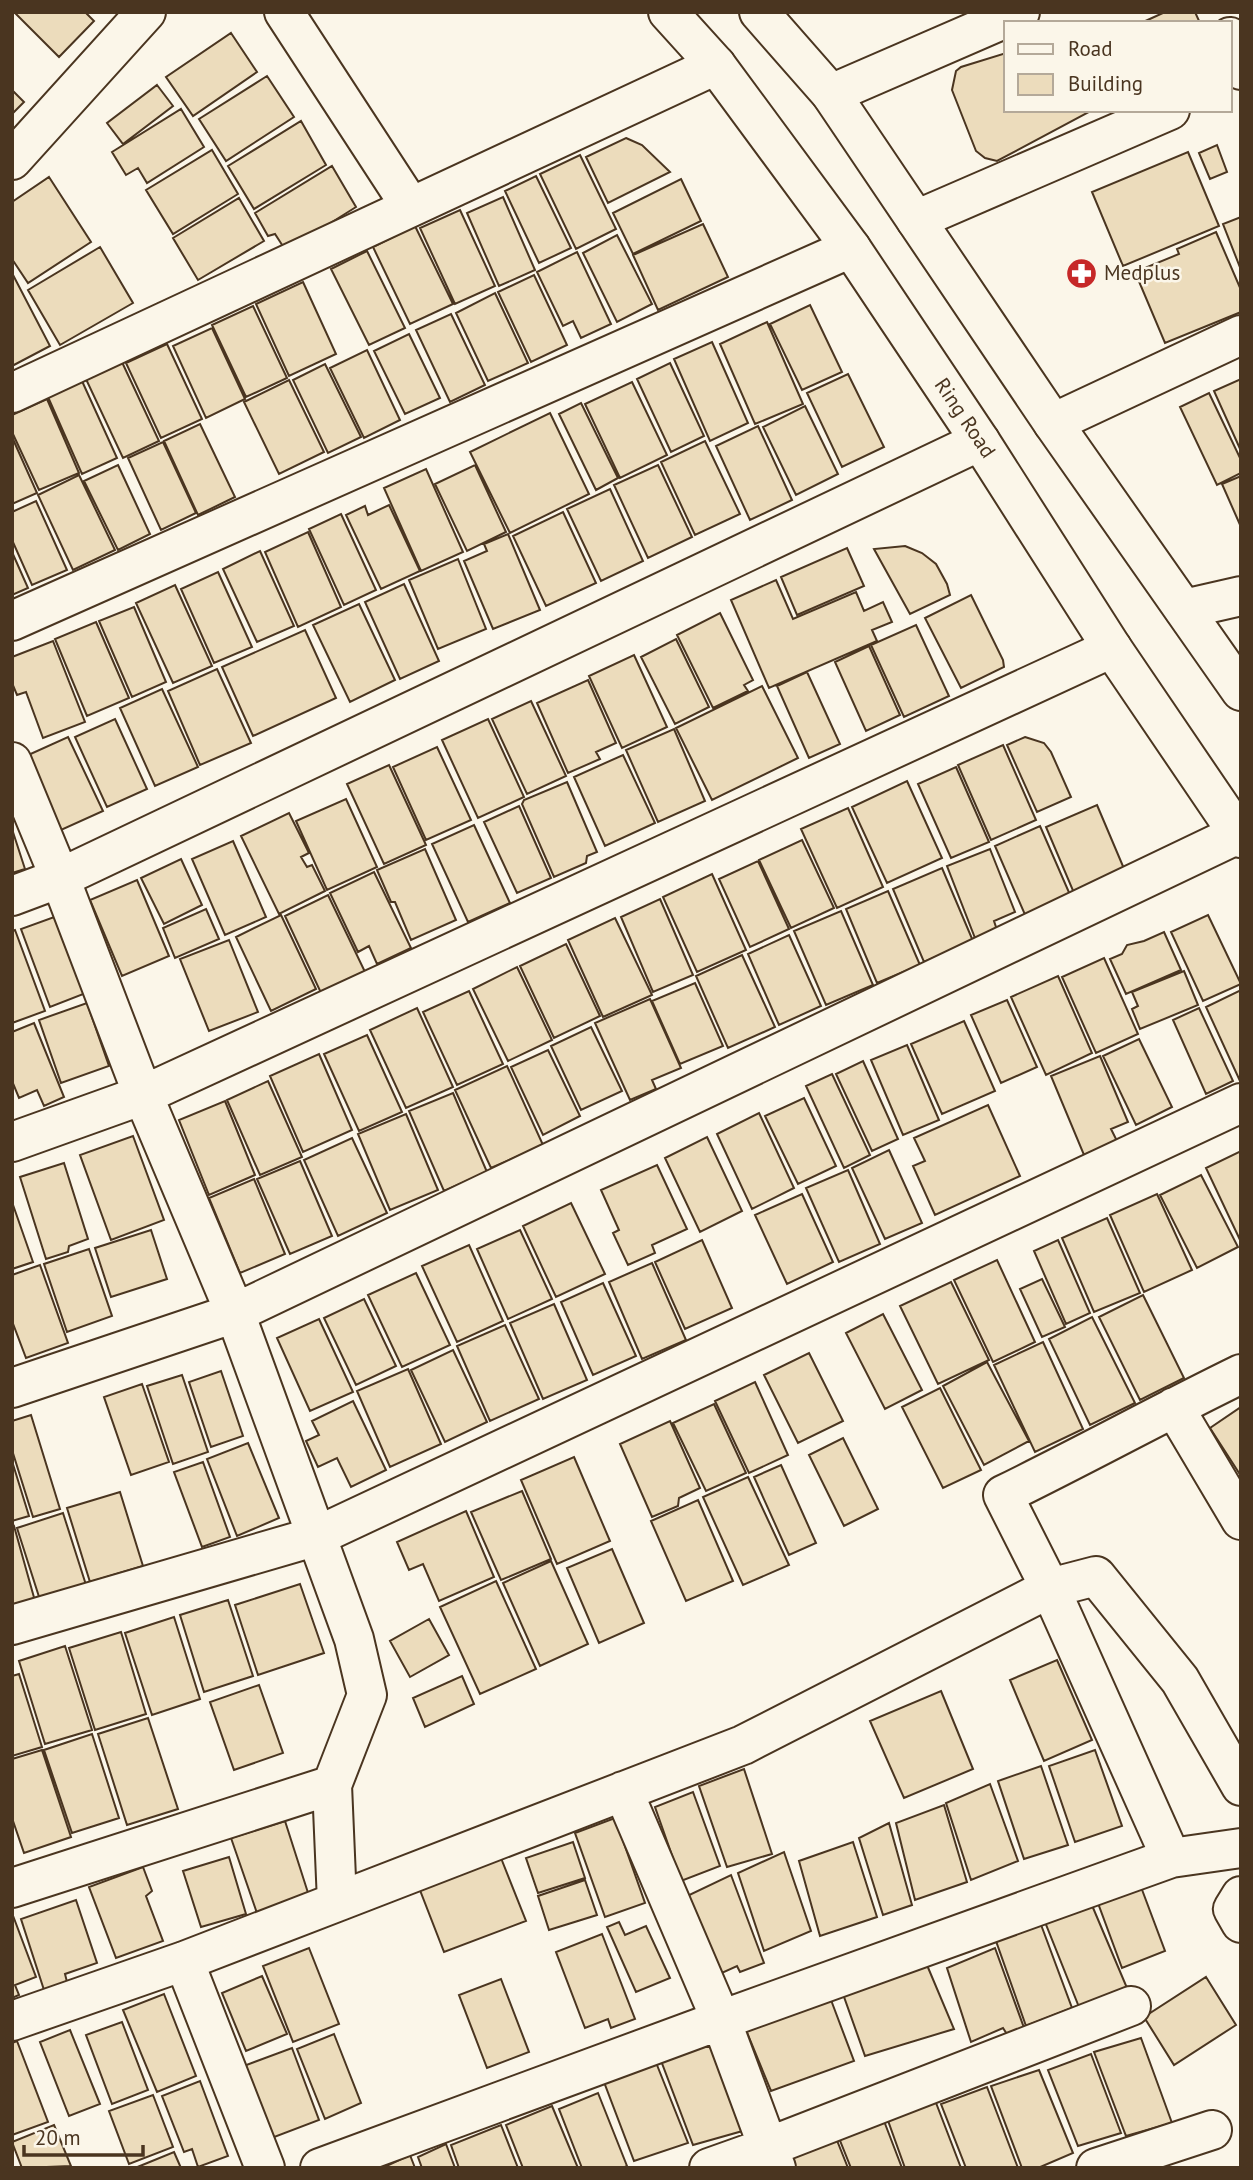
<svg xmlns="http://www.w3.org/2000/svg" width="1253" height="2180" viewBox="0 0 1253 2180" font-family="'PT Sans',sans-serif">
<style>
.building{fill:#ecdcbc;stroke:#4a3520;stroke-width:2}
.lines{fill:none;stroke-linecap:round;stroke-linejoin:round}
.minor-casing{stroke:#4a3520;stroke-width:42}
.highway-casing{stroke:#4a3520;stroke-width:42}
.minor{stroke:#fbf6e9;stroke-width:38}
.highway{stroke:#fbf6e9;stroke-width:38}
.labels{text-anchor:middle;stroke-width:5;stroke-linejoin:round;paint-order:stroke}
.poi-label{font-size:21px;fill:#4a3520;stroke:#fbf6e9;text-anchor:start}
.street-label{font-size:21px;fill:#4a3520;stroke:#fbf6e9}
</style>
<rect width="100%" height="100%" fill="#fbf6e9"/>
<!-- building -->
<path class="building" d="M14,12H85L94,21L59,57Z
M1165,12H1195L1200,23H1141Z
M231,33L257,72L193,116L166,77Z
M1006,53V110L1089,112L997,161L985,158L976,151L952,90L956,71L961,67Z
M267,76L294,117L226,161L199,119Z
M157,85L173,106L123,144L107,123Z
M12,90L24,102L12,114Z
M181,109L204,147L147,183L138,168L126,175L112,152Z
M301,121L326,165L254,209L228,166Z
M626,138L642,145L670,172L608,203L586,157Z
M1217,145L1227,172L1210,179L1199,153Z
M212,150L238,194L173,234L146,190Z
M1188,152L1219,226L1123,266L1092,192Z
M580,155L616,229L576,249L540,174Z
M332,166L356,207L286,251L275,234L268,236L255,213Z
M536,176L571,248L539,263L505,191Z
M49,177L91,242L28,283L12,259V202Z
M681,179L701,221L633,254L613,213Z
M503,197L535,270L499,286L467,213Z
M239,198L264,241L198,280L173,238Z
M460,210L495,286L455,304L420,228Z
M1241,217V270L1223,224Z
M703,224L728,277L658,310L633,255Z
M415,226L453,304L410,324L373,247Z
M1216,232L1241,290V312L1165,343L1135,272L1179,254L1177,249Z
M617,235L652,304L617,322L583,253Z
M100,247L133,303L60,345L28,290Z
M367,251L405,328L369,345L331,269Z
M577,252L611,324L581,338L573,321L563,326L537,272Z
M12,273L50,346L12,366Z
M534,275L567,345L531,362L498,292Z
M303,282L336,354L289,376L256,304Z
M495,293L528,363L488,381L456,313Z
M810,305L842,372L802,390L770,324Z
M253,306L287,378L246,397L212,325Z
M451,314L485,385L450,402L416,330Z
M767,322L803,404L755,424L720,344Z
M212,328L245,399L206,418L173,346Z
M409,334L440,398L405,414L374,351Z
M712,342L748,423L710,441L674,359Z
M167,344L202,419L161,438L126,363Z
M367,350L400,420L364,438L330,368Z
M121,360L159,441L123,458L85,377Z
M670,363L704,436L671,452L637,379Z
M325,364L361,437L328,453L293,380Z
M848,374L884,447L842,467L807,393Z
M1241,379V451L1214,391Z
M289,380L324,452L279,474L244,402Z
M82,381L117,458L82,474L48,397Z
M632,382L667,455L620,478L585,404Z
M1209,393L1241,460V473L1217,485L1180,407Z
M47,399L79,473L39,490L12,432V415Z
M581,403L618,478L596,490L559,414Z
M805,406L838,474L796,495L763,427Z
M550,413L589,494L510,533L470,452Z
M200,424L235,497L198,515L164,441Z
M758,426L792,500L750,520L716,446Z
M12,437L37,493L12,504Z
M705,441L740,514L695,535L661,462Z
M163,442L196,513L161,530L128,458Z
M118,465L150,534L118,550L84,481Z
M475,465L506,532L467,551L435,484Z
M658,465L692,537L648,558L614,485Z
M426,469L463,552L421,571L384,488Z
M79,475L115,550L73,570L38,495Z
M1241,476V527L1222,484Z
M610,489L643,561L601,581L567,509Z
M36,501L67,570L32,585L12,540V512Z
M389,505L420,571L381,589L346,515L365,506L368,515Z
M563,512L596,583L546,606L513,536Z
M341,514L376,590L344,605L309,529Z
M308,532L341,607L298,627L265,552Z
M508,534L540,610L493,629L464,561L487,551L484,544Z
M905,546L922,553L936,564L947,584L950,595L910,614L874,549Z
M847,548L864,586L797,615L781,577Z
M260,551L294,626L257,642L223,569Z
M12,552L28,588L12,595Z
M458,559L486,629L438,649L409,580Z
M218,572L252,647L214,663L181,589Z
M776,580L793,619L856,592L864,611L883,602L892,622L872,630L877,641L769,688L731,600Z
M404,584L439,661L400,679L365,602Z
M175,585L212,666L173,683L136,603Z
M971,595L1003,660L1004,667L961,688L925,618Z
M359,604L395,680L350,702L313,625Z
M134,607L166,682L132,697L99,621Z
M720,613L753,680L744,685L748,691L713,708L677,635Z
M96,622L129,698L87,716L55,639Z
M916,625L949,696L904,717L871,645Z
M305,630L336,698L253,736L222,667Z
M676,639L709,707L675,724L641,657Z
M53,641L85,722L43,738L26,692L17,695L12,683V657Z
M869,646L900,715L866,731L835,662Z
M634,655L667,727L622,748L589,676Z
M217,669L251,743L200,765L168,691Z
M807,672L840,744L809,758L777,686Z
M588,680L616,743L596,752L600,759L568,773L537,703Z
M762,686L798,758L712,800L676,728Z
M162,689L198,767L155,786L120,708Z
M531,701L566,776L527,794L492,719Z
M115,719L147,789L107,807L75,737Z
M488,719L524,797L478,818L442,740Z
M674,729L705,801L658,822L626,750Z
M68,737L103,811L61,830L26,756Z
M1025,737L1044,743L1051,752L1071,797L1037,812L1007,745Z
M1003,745L1036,820L991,840L958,765Z
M437,747L471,820L426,840L393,767Z
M623,755L655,823L605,846L574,777Z
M389,765L426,845L384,864L347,784Z
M956,767L989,842L951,858L918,784Z
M907,781L942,858L887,883L852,807Z
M567,782L597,852L587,856L586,863L554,877L522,804L524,800Z
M346,799L377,867L327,890L296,821Z
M1097,805L1125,871L1074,893L1046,827Z
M519,806L551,878L517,893L484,822Z
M848,808L883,887L837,908L801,829Z
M289,813L309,853L301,857L307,867L312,865L325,891L279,914L241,836Z
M474,825L510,903L468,922L432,844Z
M1040,826L1071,897L1026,917L995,846Z
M12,829L25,869L12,873Z
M802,840L834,908L791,928L759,860Z
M233,841L266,917L225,935L192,859Z
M425,849L456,920L411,940L395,902H391L377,870Z
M990,849L1015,912L994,921L997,930L975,938L947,866Z
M181,859L202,905L164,924L141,878Z
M758,861L789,929L750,947L719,879Z
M942,868L973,941L924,962L893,889Z
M374,872L411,948L377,964L369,946L358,952L330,893Z
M712,874L746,950L697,972L663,897Z
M137,880L169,956L122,976L90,900Z
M888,891L920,965L877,983L846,909Z
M328,895L366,974L322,995L285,916Z
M660,899L693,975L653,992L621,917Z
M206,909L219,939L175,958L163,928Z
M841,911L873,985L826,1005L794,931Z
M281,915L316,989L271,1011L236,937Z
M1208,915L1241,984L1203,1001L1171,932Z
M57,916L86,993L50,1007L21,929Z
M615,918L652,995L603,1017L568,940Z
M15,930L45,1011L12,1023V931Z
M1164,932L1181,970L1126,994L1110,959L1122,954L1127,945L1144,941Z
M789,935L821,1006L779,1025L748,954Z
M229,940L258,1012L209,1031L180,959Z
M566,944L600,1016L554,1038L520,966Z
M742,955L775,1027L728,1048L696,976Z
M1104,958L1138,1034L1096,1053L1062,977Z
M517,967L552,1040L508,1061L473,989Z
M1184,971L1198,1005L1140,1029L1132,1009L1138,1006L1132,992Z
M1058,976L1092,1053L1046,1075L1011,997Z
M695,983L723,1046L680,1064L652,1001Z
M1241,990V1080L1240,1081L1206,1007Z
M469,991L503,1064L457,1085L423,1012Z
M650,999L681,1068L652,1080L656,1089L630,1100L595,1023Z
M1007,1000L1037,1067L1001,1083L971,1015Z
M87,1003L109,1066L61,1083L39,1020Z
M417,1008L453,1087L406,1108L370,1030Z
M1199,1008L1233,1081L1206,1094L1173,1020Z
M964,1021L995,1091L942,1114L911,1044Z
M34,1023L64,1097L44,1106L37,1090L19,1098L12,1081V1032Z
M591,1027L622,1091L581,1110L551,1046Z
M367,1035L402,1112L359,1131L324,1054Z
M1139,1039L1172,1107L1136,1125L1103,1056Z
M907,1045L939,1120L903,1135L871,1060Z
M548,1050L580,1116L543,1135L511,1067Z
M319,1054L352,1130L303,1152L270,1076Z
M1100,1056L1128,1122L1111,1129L1117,1141L1084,1155L1051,1076Z
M863,1061L898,1139L872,1151L836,1074Z
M507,1066L543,1145L491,1168L455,1090Z
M832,1074L870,1155L844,1168L806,1086Z
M268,1081L302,1157L260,1175L227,1100Z
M453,1093L487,1172L444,1191L409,1111Z
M804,1098L836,1166L798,1184L765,1116Z
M225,1101L255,1175L209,1195L179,1120Z
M988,1105L1020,1176L935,1215L913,1166L925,1161L914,1138Z
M759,1113L794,1188L752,1209L717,1134Z
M406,1114L438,1190L390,1210L358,1134Z
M133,1136L164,1220L111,1240L80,1155Z
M707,1137L742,1211L700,1232L665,1158Z
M352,1138L387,1213L338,1236L304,1160Z
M889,1150L922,1223L885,1239L852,1168Z
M1241,1151V1242L1206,1168Z
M300,1161L332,1236L290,1254L257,1179Z
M64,1163L88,1239L69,1246L68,1252L46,1259L20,1177Z
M657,1165L687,1229L652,1245L655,1253L628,1265L613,1233L619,1230L601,1190Z
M848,1170L880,1244L839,1262L806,1188Z
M1201,1175L1238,1247L1197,1268L1160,1195Z
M254,1179L285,1254L240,1273L209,1198Z
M802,1194L833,1262L787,1284L755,1215Z
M1157,1194L1192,1270L1144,1292L1110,1215Z
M12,1202L33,1262L12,1269Z
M571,1203L605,1274L556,1297L523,1226Z
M1107,1218L1140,1293L1094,1312L1062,1238Z
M151,1230L167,1279L111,1297L95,1248Z
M520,1230L552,1299L508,1319L477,1249Z
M702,1240L732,1308L685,1329L655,1262Z
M1058,1240L1090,1313L1066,1324L1034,1251Z
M469,1245L503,1321L457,1342L422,1266Z
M89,1249L112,1316L67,1332L44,1264Z
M997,1260L1035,1342L993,1362L954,1280Z
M652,1263L686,1340L642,1359L609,1282Z
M40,1265L68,1343L26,1358L12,1321V1275Z
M416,1273L450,1345L402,1367L368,1295Z
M1042,1279L1065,1327L1042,1337L1020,1289Z
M951,1282L989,1360L938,1384L900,1306Z
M603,1283L636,1356L593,1375L561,1302Z
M1143,1295L1184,1378L1140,1400L1099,1317Z
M364,1299L396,1366L356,1385L324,1318Z
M554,1304L587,1380L543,1399L510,1323Z
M883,1314L922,1390L885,1409L846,1333Z
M1092,1317L1135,1403L1090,1425L1049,1339Z
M319,1319L353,1392L310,1411L277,1338Z
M505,1325L539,1399L490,1421L457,1346Z
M1043,1342L1083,1429L1035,1452L994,1365Z
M453,1350L487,1422L445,1442L411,1370Z
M809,1353L843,1421L798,1443L764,1375Z
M987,1362L1029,1441L984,1465L943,1386Z
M408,1369L441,1444L390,1467L357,1391Z
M221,1371L243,1436L211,1447L189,1382Z
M182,1375L208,1452L173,1464L147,1386Z
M755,1382L788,1455L749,1473L715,1401Z
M142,1384L169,1462L131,1475L104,1397Z
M940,1388L981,1470L943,1488L902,1407Z
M353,1401L386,1470L351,1487L337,1458L318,1467L306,1441L319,1435L312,1421Z
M714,1404L746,1473L706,1491L673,1423Z
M1241,1407V1476L1210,1428Z
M31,1415L60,1509L33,1517L12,1450V1421Z
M670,1421L700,1488L679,1498L678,1506L652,1517L620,1444Z
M843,1438L878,1509L844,1526L809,1455Z
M248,1443L279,1518L237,1536L207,1459Z
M574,1457L610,1541L557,1564L521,1480Z
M12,1461L29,1516L12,1521Z
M203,1462L230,1537L202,1547L174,1472Z
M781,1465L816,1543L789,1555L754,1477Z
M748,1477L789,1565L743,1585L703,1497Z
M522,1491L551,1559L501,1580L471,1512Z
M120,1492L143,1566L90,1582L67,1508Z
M698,1500L733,1581L686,1601L651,1521Z
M466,1511L494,1577L439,1601L423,1564L409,1570L397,1542Z
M63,1513L87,1588L41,1603L17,1528Z
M14,1526L35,1601L12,1608V1527Z
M612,1549L644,1623L599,1643L567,1568Z
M551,1561L588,1644L540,1666L503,1583Z
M496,1581L536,1669L480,1694L440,1607Z
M300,1584L324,1653L258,1675L235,1605Z
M228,1600L253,1676L204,1692L180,1615Z
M174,1617L200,1699L152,1715L125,1633Z
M429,1619L449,1655L410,1677L390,1641Z
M121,1632L146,1714L95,1730L69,1648Z
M65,1646L92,1730L45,1744L19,1661Z
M1057,1660L1092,1740L1044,1761L1010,1680Z
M19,1674L42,1747L12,1756V1676Z
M462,1676L474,1704L425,1727L413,1698Z
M259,1685L283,1753L234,1770L210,1702Z
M941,1691L973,1769L904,1798L870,1721Z
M148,1718L178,1809L127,1825L98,1734Z
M92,1734L119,1818L72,1833L44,1750Z
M42,1750L71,1837L24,1853L12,1818V1759Z
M1095,1750L1122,1826L1075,1842L1049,1766Z
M1041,1766L1068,1845L1024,1859L998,1781Z
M744,1769L772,1854L727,1867L699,1786Z
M990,1784L1018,1861L971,1880L946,1803Z
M693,1792L720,1866L681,1881L655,1807Z
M944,1805L967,1882L915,1900L896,1823Z
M615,1818L645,1903L605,1917L575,1833Z
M285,1821L310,1899L258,1916L231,1838Z
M889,1823L912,1905L883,1915L859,1838Z
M573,1842L585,1878L538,1893L526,1858Z
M853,1842L877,1917L820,1936L799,1861Z
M784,1852L811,1931L764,1951L738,1873Z
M499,1853L526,1921L444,1952L418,1885Z
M229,1857L246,1914L201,1927L183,1871Z
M143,1867L152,1891L146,1896L163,1941L116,1958L89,1887Z
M731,1875L764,1963L740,1972L737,1966L713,1977L685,1897Z
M1138,1879L1165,1951L1122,1968L1095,1895Z
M585,1880L597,1915L549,1930L538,1896Z
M76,1900L97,1963L65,1974L67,1982L44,1990L21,1919Z
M1091,1903L1127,1988L1079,2007L1045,1922Z
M12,1913L36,1977L15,1985L19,1995L12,1998Z
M619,1922L625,1935L646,1926L670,1978L636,1992L607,1927Z
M1040,1922L1072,2008L1026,2026L996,1941Z
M602,1934L635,2019L611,2028L608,2019L585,2028L556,1952Z
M309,1948L339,2024L293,2042L263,1966Z
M995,1948L1027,2036L1012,2042L1003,2028L971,2042L947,1968Z
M924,1958L954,2029L865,2056L843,1994Z
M262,1976L287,2034L246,2051L222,1993Z
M1206,1977L1236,2025L1174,2065L1144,2017Z
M501,1979L529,2052L487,2068L459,1995Z
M164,1994L196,2076L157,2092L123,2010Z
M831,2000L854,2061L771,2091L746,2030Z
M122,2022L148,2090L112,2104L86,2035Z
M70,2030L100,2104L69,2116L40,2042Z
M334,2034L361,2103L325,2119L297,2049Z
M710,2038L746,2130L693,2145L660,2058Z
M1141,2038L1172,2123L1126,2136L1094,2052Z
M17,2041L48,2122L12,2135V2043Z
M292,2048L319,2120L269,2139L241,2067Z
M1091,2054L1121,2133L1078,2146L1048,2070Z
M655,2060L688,2143L634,2161L604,2082Z
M1039,2070L1073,2153L1038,2168H1022L991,2086Z
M200,2081L228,2156L198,2167L192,2149L184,2152L162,2096Z
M987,2087L1018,2168H966L941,2104Z
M598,2093L627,2166L623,2168H582L559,2109Z
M153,2095L173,2147L129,2164L109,2111Z
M933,2095L961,2168H905L886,2115Z
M552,2106L578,2168H523L506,2125Z
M884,2121L902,2168H851L839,2138Z
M54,2125L71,2166L22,2168L12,2142Z
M501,2125L518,2168H459L451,2145Z
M834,2133L848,2168H792L786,2151Z
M446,2144L455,2168H422L418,2157Z
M174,2152L181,2168H135Z
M410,2155L415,2168H382Z"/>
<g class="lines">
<defs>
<path id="minor" d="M284,12L411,207
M1230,37L1241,70
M831,94L1020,12
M12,160L146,12
M916,220L1170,110
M12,393L716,65
M1053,423L1241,335
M1184,609L1241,596
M12,621L851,248
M12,762L60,878L143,1095L235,1313L354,1639L367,1695L332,1785L12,1888
M12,896L60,878L980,441
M12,1142L143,1095L1112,648
M1241,1374C1161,1413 1083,1456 1003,1495L1050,1588L1096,1576L1180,1680L1241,1786
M12,1388L235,1313L1238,834
M1174,1407L1241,1520
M12,1625L317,1536L1241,1103
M623,1791L721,2020L768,2147L709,2168
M1171,1858L1241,1848
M1241,1896L1233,1909L1241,1923
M184,1961L265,2168
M12,2021L184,1961L337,1902L332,1785
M320,2168L721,2020L1171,1858L1050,1588L743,1745L337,1902
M776,2168L768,2147L1131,2006
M1096,2168L1212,2130"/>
<path id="highway" d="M668,12L716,65L851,248L980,441L1112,648L1241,838
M759,12L831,94L1053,423L1241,691"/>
</defs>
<!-- minor casing -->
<use href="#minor" class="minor-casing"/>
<!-- highway casing -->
<use href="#highway" class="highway-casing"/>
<!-- minor -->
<use href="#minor" class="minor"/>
<!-- highway -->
<use href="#highway" class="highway"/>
</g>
<!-- icons -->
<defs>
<symbol id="pharmacy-disc" viewBox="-11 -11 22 22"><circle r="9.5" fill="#c62828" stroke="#fbf6e9"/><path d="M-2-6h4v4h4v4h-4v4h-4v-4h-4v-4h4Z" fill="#fff"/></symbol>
</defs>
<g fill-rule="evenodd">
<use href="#pharmacy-disc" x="1064" y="256" width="35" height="35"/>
</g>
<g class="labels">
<!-- poi labels -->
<g class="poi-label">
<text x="1104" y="280">Medplus</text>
</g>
<!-- street labels -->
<g class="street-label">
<text transform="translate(965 418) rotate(56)" y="7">Ring Road</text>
</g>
</g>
<!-- border -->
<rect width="1253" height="2180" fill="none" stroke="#4a3520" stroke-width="28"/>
<!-- legend -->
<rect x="1004" y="21" width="228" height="91" fill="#fbf6e9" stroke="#b4a999" stroke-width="2"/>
<rect x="1018" y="44" width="35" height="10" fill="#fbf6e9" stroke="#b4a999" stroke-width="2"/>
<text x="1068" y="56" font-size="21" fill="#4a3520">Road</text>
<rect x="1018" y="74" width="35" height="21" fill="#ecdcbc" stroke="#b4a999" stroke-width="2"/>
<text x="1068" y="91" font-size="21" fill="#4a3520">Building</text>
<!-- scale -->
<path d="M24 2145v10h119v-10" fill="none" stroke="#4a3520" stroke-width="3.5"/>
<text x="35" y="2145" font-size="21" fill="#4a3520" stroke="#fbf6e9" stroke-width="5" paint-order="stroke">20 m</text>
</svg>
